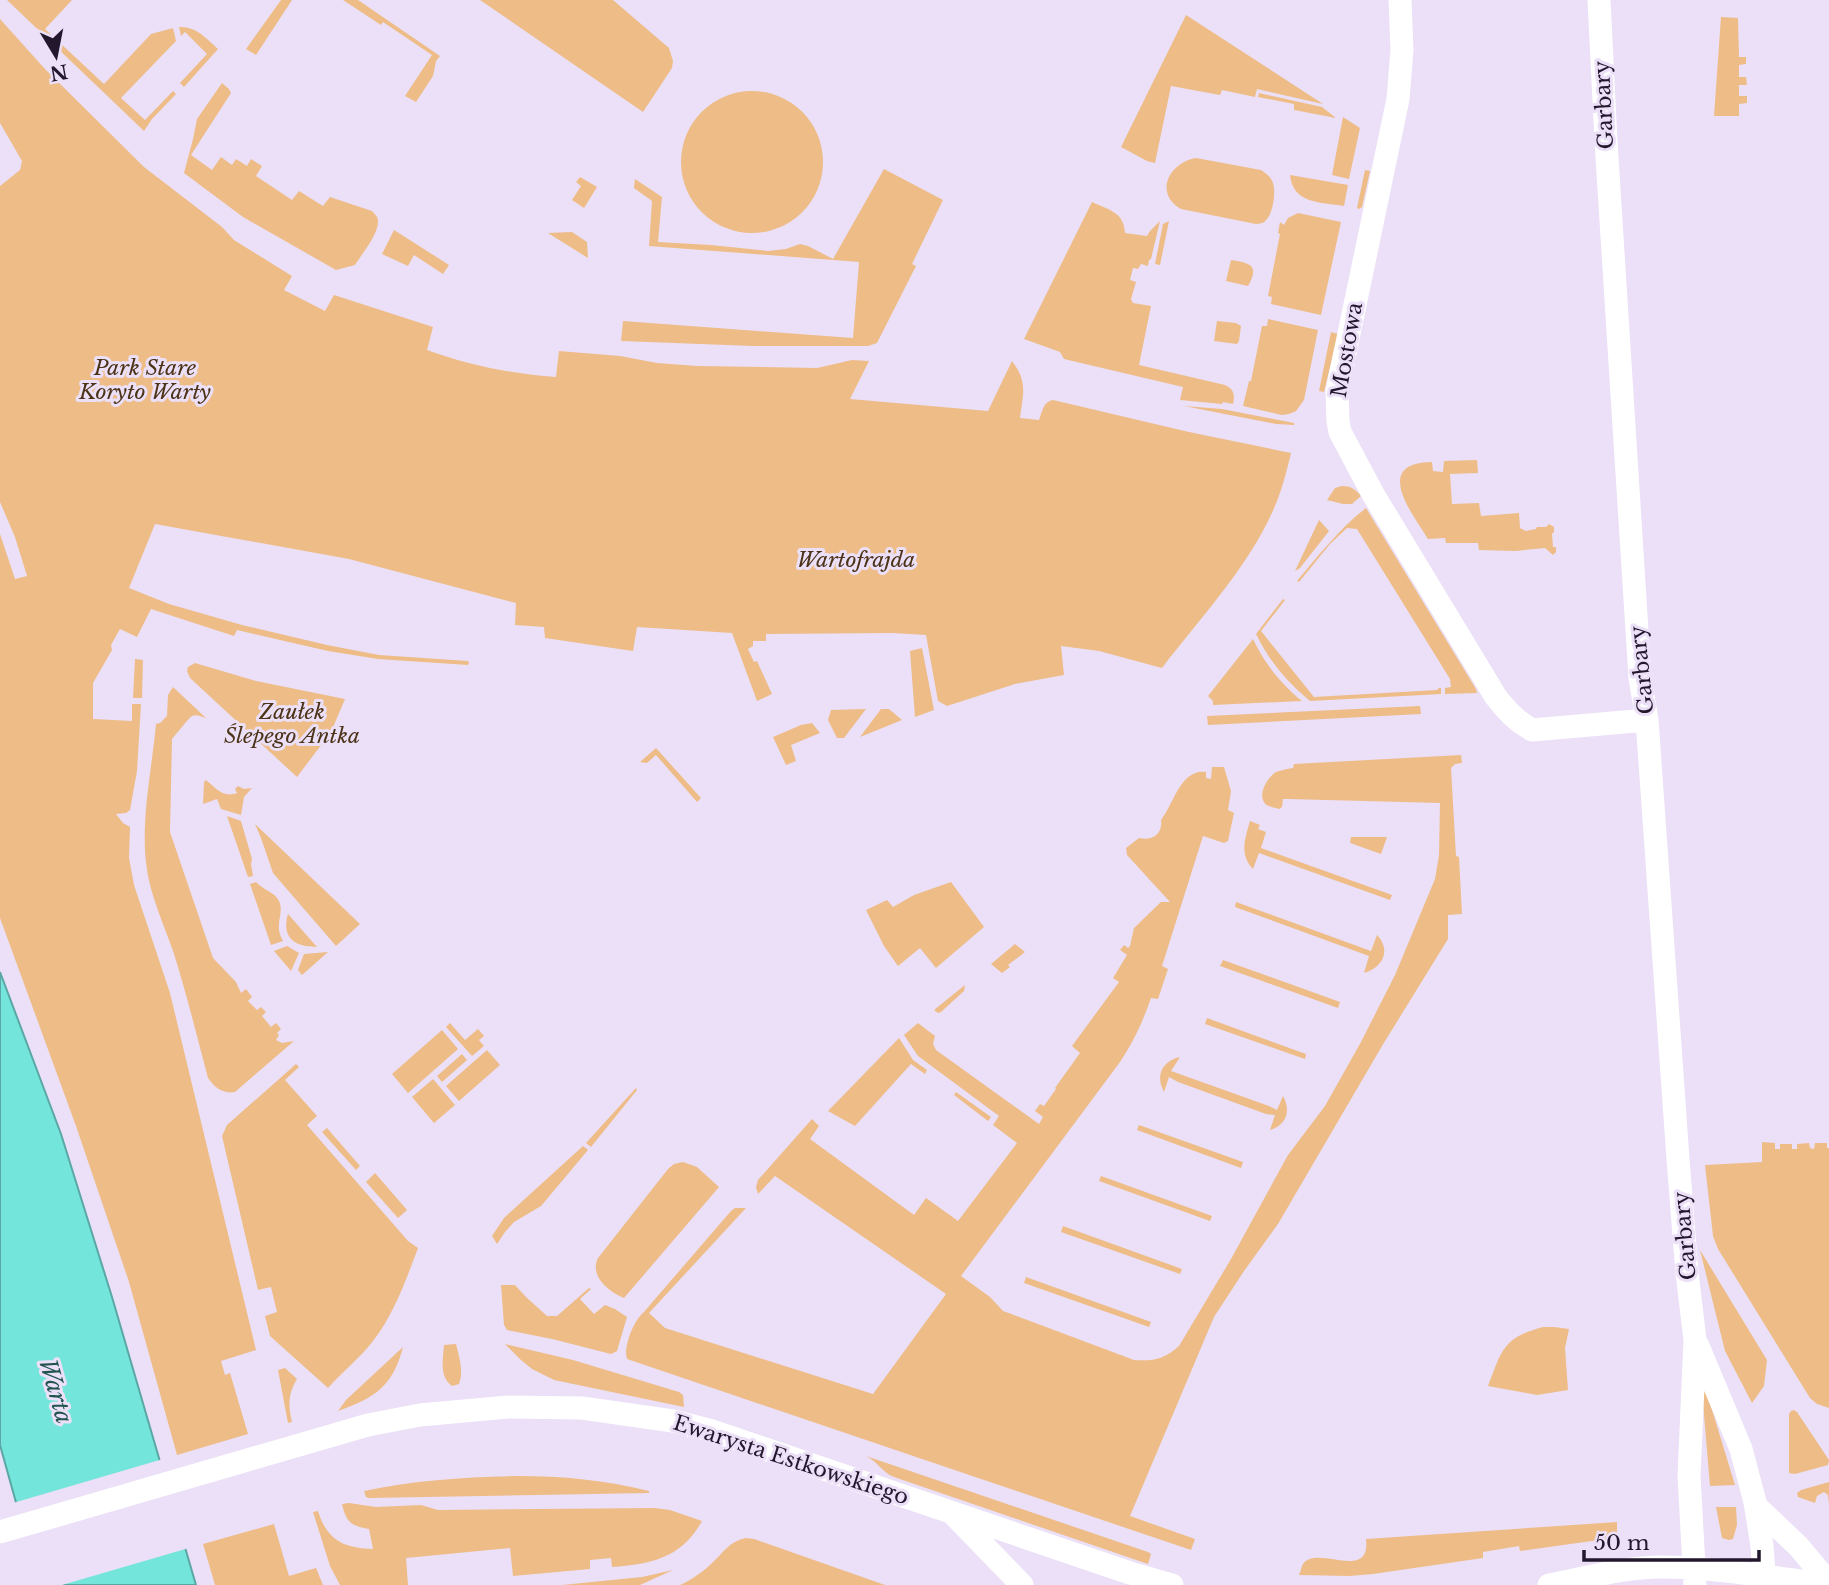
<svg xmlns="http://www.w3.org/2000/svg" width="1829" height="1585" viewBox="0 0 1829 1585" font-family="'Libre Baskerville',serif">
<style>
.green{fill:#eebc87}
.water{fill:#73e5da;stroke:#5ba7a6;stroke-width:2}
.pier{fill:#ebe0f7}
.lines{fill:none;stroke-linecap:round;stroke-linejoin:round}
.tertiary{stroke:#fff;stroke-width:23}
.labels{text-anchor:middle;stroke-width:6;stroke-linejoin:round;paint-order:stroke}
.street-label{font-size:21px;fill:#22172c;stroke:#ebe0f7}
.park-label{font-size:21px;font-style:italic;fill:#4c3318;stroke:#ebe0f7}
.water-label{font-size:23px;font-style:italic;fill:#235450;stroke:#ebe0f7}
</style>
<rect width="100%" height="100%" fill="#ebe0f7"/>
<!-- green -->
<path class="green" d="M7,0H72L45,29L104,84L151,34L173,28L176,41L121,98L145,120L173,91L176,94L152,119L144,131Z
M281,0H292L256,55L246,49Z
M343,0H358L440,56L436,61L433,76L416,102L405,96L432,55L383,22L381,25Z
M480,0H613L669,48L673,61L672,68L643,112Z
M1186,15L1323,104L1257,89L1255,97L1222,90L1220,95L1171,86L1155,163L1147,161L1121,147Z
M1721,17L1738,18L1739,57H1746V64L1739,65V77H1746L1747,85H1739V96H1747V103L1739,104V116H1714Z
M0,19L45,69L144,167L222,227L234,240L292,276L284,290L325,311L334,295L433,327L427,350C468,365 512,374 556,377L559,351L620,356L657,363L698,366L817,368L852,360L869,361L850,399L988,411L1012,361C1028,382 1023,394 1020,418L1039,420C1042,412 1043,402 1053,400L1189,432L1291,453C1288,465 1285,478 1281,490C1259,556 1204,613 1162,668L1099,651L1061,646L1064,675L1015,684L947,706L938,701L926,635L892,633L766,634V641H753V646L748,649L754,662L757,661L772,694L757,701L732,633L637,627L633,651L545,638L544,627L515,625L516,603L349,559L155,524L129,588L169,604L242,625L327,645L379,655L468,661L469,663L468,665L378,659L328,651L237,630L234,636L151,609L137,637L120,629L111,645L112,650L93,683V719L132,721V704H141L137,771L130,810L126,813L116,814L123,823L130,827L129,858L134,885L170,993L256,1350L221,1361L225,1375L230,1373L248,1434L177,1455L129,1282L76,1126L0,918V534L15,579L27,576L15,537L0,502V186L20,170L22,161L0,123Z
M179,27C196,26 206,38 218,49L184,87L180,83L207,54L185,32L181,36Z
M222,83L229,89L231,93L191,155L212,170L221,157L232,165L236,159L247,166L251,159L262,166L256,176L292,200L299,191L323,206L330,197L372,211C375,215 378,216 378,221C379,233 362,254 355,265L336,270L243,217L184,173L193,139L197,119Z
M681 162a71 71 0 1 1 142 0a71 71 0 1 1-142 0Z
M1259,93L1322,107L1336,118L1294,110V104L1258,97Z
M1343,117L1360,128L1349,179L1332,175Z
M1196,158L1261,170C1267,174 1271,177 1273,183C1276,192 1273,212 1267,219C1263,224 1262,223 1256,224L1181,209C1153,193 1170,162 1196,158Z
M884,169L943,200L912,264L916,266L877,343L868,346H753L621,341L623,321L853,338L859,262L649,246L652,201L634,188L635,179L662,197L658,242L711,245L768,251L786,249L800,244L808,246L833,259Z
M1365,170L1370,171L1362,207L1359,209L1357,208Z
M1290,175L1348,185L1344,206C1320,202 1293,204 1290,175Z
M580,177L597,187L584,208L572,200L581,186L576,182Z
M1092,202C1109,210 1124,212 1125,233L1147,236L1150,231L1160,221L1151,259L1149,260L1148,266L1141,264L1138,269L1133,268L1130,280L1136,282L1131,299L1133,303L1151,306L1139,365L1225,385C1234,389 1235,395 1233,404L1223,402L1222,404L1180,400L1183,387L1064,359L1060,352L1024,339Z
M1298,213L1341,222L1321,315L1271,304L1272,297L1268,296L1280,234L1278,233L1280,222L1284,225L1288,218Z
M1169,221L1160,265L1155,264L1163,224Z
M394,230L449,265L443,274L414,255L408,266L382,254Z
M572,232L587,242L588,258L548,233Z
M1231,260C1250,263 1260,265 1248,286L1226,281Z
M1268,319L1318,330L1304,400L1296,411L1289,414L1282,415L1243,406L1249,381H1251L1262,326H1267Z
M1217,321L1236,323L1241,326L1239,341L1237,344L1214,341Z
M1331,332L1338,334L1324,392L1319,391Z
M1184,406L1222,409L1294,423V425L1276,424Z
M1477,460L1478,473L1450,474L1452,504L1479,503L1481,516L1519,513L1520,528L1526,531L1536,529L1537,527H1546L1549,524L1554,527V532L1552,534L1553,547H1556V552L1553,555L1545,548L1515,551L1479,550L1478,543H1446L1445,538L1428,539C1412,513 1372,463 1432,462L1433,471L1443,472L1444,461Z
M1342,486C1351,486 1355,489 1361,496L1352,504H1343L1327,500L1335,488Z
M1366,508L1476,689L1477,693L1445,694V688L1451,687L1450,679L1357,529L1347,528L1330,544L1299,582L1297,581C1319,555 1339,529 1366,508Z
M1319,520L1329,531L1300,568L1295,571Z
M1283,599L1285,600L1261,631L1314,697L1437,690L1439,688H1441V694L1310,701C1286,681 1270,662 1256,634Z
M1253,639C1265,664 1280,683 1302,701L1213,705V701L1208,696Z
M922,648L934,710L915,717L910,651Z
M135,659L143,660L142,698H133Z
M195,663L256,681L345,699L331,732L297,777L190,678L187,671L188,667Z
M173,687L206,718C202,717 196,714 192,716C188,719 177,733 172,739L170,832L213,958L236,982L241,993L246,989L252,997L248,1001L257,1010L261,1007L266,1012L262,1016L271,1027L276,1023L281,1029L277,1033L279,1035L276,1040L282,1043L294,1041L235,1092C223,1094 215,1088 208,1078C197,1037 187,995 174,954C164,924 149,894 146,862C141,818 152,768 156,724L160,723L167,716L168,695Z
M1420,706L1421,714L1208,725L1207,716Z
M866,709L844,738H837L828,720L831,710Z
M881,709H889L902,720L860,737Z
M812,723L820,733L791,745L796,761L786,765L773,737L801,725Z
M656,748L701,798L697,802L656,755L647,763L640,762Z
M1461,755L1462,763L1455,764L1451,768L1456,856L1459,857L1462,914L1448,915V939L1382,1046L1278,1224L1244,1271L1214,1317L1130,1516L1195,1539L1191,1550L627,1359C623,1347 634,1320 643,1313L731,1211L735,1208H746L649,1313L665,1328L873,1394L946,1294L775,1176L758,1194L756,1187L758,1180L812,1119L819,1126L810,1139L914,1215L926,1198L958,1221L1017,1143L993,1125L999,1116L918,1056L904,1035L918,1023L935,1036L933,1044L936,1050L1039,1124L1043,1117L1035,1111L1040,1104L1044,1106L1056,1089L1055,1088L1080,1053L1072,1046L1119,982L1113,978L1127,955L1120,950L1124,945L1128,948L1130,946L1134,928L1161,902H1170L1127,855L1126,848L1139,838C1152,841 1163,834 1161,820C1174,804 1180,769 1206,772V778L1211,779L1212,767H1224L1231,791L1228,810L1234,813L1228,841L1224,843L1203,836L1162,966L1168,969L1158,999L1151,998C1143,1021 1134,1041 1120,1062L961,1276L990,1297L1003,1311L1134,1360C1154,1361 1163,1360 1179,1346L1231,1259L1288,1155L1325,1106L1361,1042L1395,975L1435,879L1439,855L1440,803L1288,799H1283L1282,807L1279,809C1274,807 1266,807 1264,802C1258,793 1268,777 1276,772C1281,770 1287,769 1293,768L1294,764Z
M206,780C217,789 223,798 237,793L235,789L238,786L244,789L252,788L244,797L241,815L221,809L217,799L203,804L204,782Z
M227,816L241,821L252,859L251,864L253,876L248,877Z
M1250,821L1260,825L1258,829L1266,832L1261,848L1392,895L1390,900L1259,853L1253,869C1239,854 1245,839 1250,821Z
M255,824L360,924L336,946L273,873L261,838Z
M1351,837H1387L1381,854L1353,844L1350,843Z
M256,882C263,890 275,892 279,901C285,914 273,924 283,941L271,945L250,884Z
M951,882L984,927L936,968L920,948L898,966L884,946L866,910L887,900L893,907L914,895Z
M1236,902L1371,951L1377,935C1392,951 1382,968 1364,973L1369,956L1235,907Z
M288,914L317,947C295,947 281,938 288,914Z
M1015,944L1025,952L1008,965L1010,967L1002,973L991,964Z
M287,946L299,953L291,971L274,951Z
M328,952L302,975L298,970L304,954Z
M1223,960L1340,1002L1338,1008L1220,966Z
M965,985L964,991L941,1012L938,1013L934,1010Z
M1207,1018L1306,1054L1305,1059L1205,1024Z
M450,1023L465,1040L478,1029L484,1036L479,1040L484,1046L472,1056L446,1027Z
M442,1030L458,1049L408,1093L392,1074Z
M899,1038L913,1060L927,1070L925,1074L911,1064L855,1126L828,1111Z
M487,1050L500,1065L459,1101L446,1086Z
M462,1054L467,1060L442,1082L437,1076Z
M1180,1057L1171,1071L1269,1106L1277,1110L1283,1096C1291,1110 1287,1125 1270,1130L1275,1115L1266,1114L1178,1082L1169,1077L1164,1092C1155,1076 1162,1061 1180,1057Z
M296,1064L299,1067L285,1080L317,1116L307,1125L408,1241L418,1248C406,1280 394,1314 373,1341C360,1358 343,1371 328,1388L270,1336L265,1316L277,1312L271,1287L258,1290L222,1136L227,1125Z
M433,1079L455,1105L434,1123L412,1097Z
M636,1088L637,1090L591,1147L586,1143Z
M956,1092L991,1117L988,1121L954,1095Z
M1139,1125L1243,1162L1241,1168L1137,1130Z
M327,1128L360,1166L356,1170L322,1132Z
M1762,1142L1775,1143V1149H1780V1144H1792V1149H1797V1144L1809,1143L1810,1148L1814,1149L1815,1143H1827V1148H1829V1408L1817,1404L1810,1398L1718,1249L1713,1236L1705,1165L1762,1162Z
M583,1146L588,1150L541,1206L514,1222L505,1232L497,1244L492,1236L504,1218Z
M683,1162L697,1167L719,1187L624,1298C609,1292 589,1276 598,1258L668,1169L674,1164Z
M375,1173L407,1210L398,1218L366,1182Z
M1101,1176L1212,1216L1210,1221L1099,1181Z
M1063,1226L1182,1269L1180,1274L1061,1232Z
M1700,1250L1767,1360L1764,1386L1752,1403L1725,1351Z
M1026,1277L1151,1322L1149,1327L1024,1283Z
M501,1285H515L526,1297L547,1316H557L589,1288L591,1289L580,1299L594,1314L605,1305L615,1309L627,1317L617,1351L611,1354L552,1339L507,1330L504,1325Z
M1543,1327H1554L1569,1329L1565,1348L1568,1390L1537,1395L1488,1386C1502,1351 1502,1338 1543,1327Z
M456,1344C459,1357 464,1370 459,1384L452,1386C439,1376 443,1360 444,1345Z
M505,1344L573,1360L679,1392L683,1395L684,1407L554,1380L532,1369L521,1360Z
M403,1347C393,1386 375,1398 338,1411L346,1400Z
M285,1368L297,1379C288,1394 288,1405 292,1422L288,1423L278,1370Z
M1706,1390L1735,1485L1710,1486L1702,1391Z
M1794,1410L1797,1412L1829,1460L1828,1465L1795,1474L1789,1473V1414L1791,1411Z
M866,1456L1148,1552L1151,1554L1148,1564L894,1477C883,1473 877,1461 866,1456Z
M518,1476C563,1476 605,1480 649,1491V1493L369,1498L366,1497L364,1491C415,1480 466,1477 518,1476Z
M1829,1482V1505L1828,1495L1824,1492L1817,1496L1815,1503L1798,1497L1797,1493L1801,1490Z
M349,1503L376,1507L421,1505L438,1510L655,1508L670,1510L702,1521C682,1558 651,1564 612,1567L611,1558L590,1560V1569L513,1576L510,1548L406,1558L408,1585H340L330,1566L313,1512L318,1511C327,1540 343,1548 373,1549L369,1529C351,1526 346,1522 342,1504Z
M1716,1507H1736L1737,1525L1733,1539L1729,1540L1722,1538Z
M1617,1522V1532L1606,1539L1520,1551L1519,1546L1483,1552V1558L1373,1574L1349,1576L1299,1575C1301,1571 1301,1567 1303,1564C1317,1544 1371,1583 1366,1539Z
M274,1524L289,1576L316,1568L323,1585H215L203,1544Z
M746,1538L754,1539L885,1585H680C693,1579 704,1571 714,1561C725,1551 730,1541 746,1538Z
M673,1570L640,1585H562L642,1577Z"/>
<!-- water -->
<path class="water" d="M0,972L61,1134L112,1297L196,1585H39L0,1445Z"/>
<!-- pier -->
<path class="pier" d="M163,1459L189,1548L62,1585H36L13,1503Z"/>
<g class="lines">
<!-- tertiary -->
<path class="tertiary" d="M1400,0L1402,50L1398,99L1337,391L1338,421L1340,432L1373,494L1496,697C1507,711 1516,721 1532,730L1647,720
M1599,0L1606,142L1640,678L1647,720L1678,1159L1687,1273L1695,1340L1689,1476L1695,1585
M1698,1346L1741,1449L1755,1502L1762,1546L1765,1585
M1756,1506L1799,1547L1829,1583
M955,1516L1022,1585
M0,1532L368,1425L420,1415L508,1407L582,1408L673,1421L712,1431L1130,1573L1172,1585
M1549,1585C1586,1578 1624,1567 1661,1567C1715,1567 1776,1578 1829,1585"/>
</g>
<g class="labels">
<!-- street labels -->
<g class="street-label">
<text transform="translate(1604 105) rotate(-93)" y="7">Garbary</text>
<text transform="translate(1347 350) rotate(-80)" y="7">Mostowa</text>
<text transform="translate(1642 670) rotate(-96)" y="7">Garbary</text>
<text transform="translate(1685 1236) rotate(-95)" y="7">Garbary</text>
<text transform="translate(791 1460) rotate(18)" y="7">Ewarysta Estkowskiego</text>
</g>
<!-- park labels -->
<g class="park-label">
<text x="145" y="375">Park Stare<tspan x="145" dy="24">Koryto Warty</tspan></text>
<text x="856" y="567">Wartofrajda</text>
<text x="292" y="719">Zaułek<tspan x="292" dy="24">Ślepego Antka</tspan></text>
</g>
<!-- water labels -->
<g class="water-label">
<text transform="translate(56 1391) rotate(74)" y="8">Warta</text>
</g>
</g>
<!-- north arrow -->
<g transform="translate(56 56) rotate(170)" stroke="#ebe0f7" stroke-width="5" paint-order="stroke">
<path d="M0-5L12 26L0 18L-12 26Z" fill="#22172c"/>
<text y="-10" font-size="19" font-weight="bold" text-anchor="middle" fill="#22172c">N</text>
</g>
<!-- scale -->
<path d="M1584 1550v10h175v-10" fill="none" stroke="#22172c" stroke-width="3.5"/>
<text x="1594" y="1550" font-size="21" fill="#22172c" stroke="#ebe0f7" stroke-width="5" paint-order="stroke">50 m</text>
</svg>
